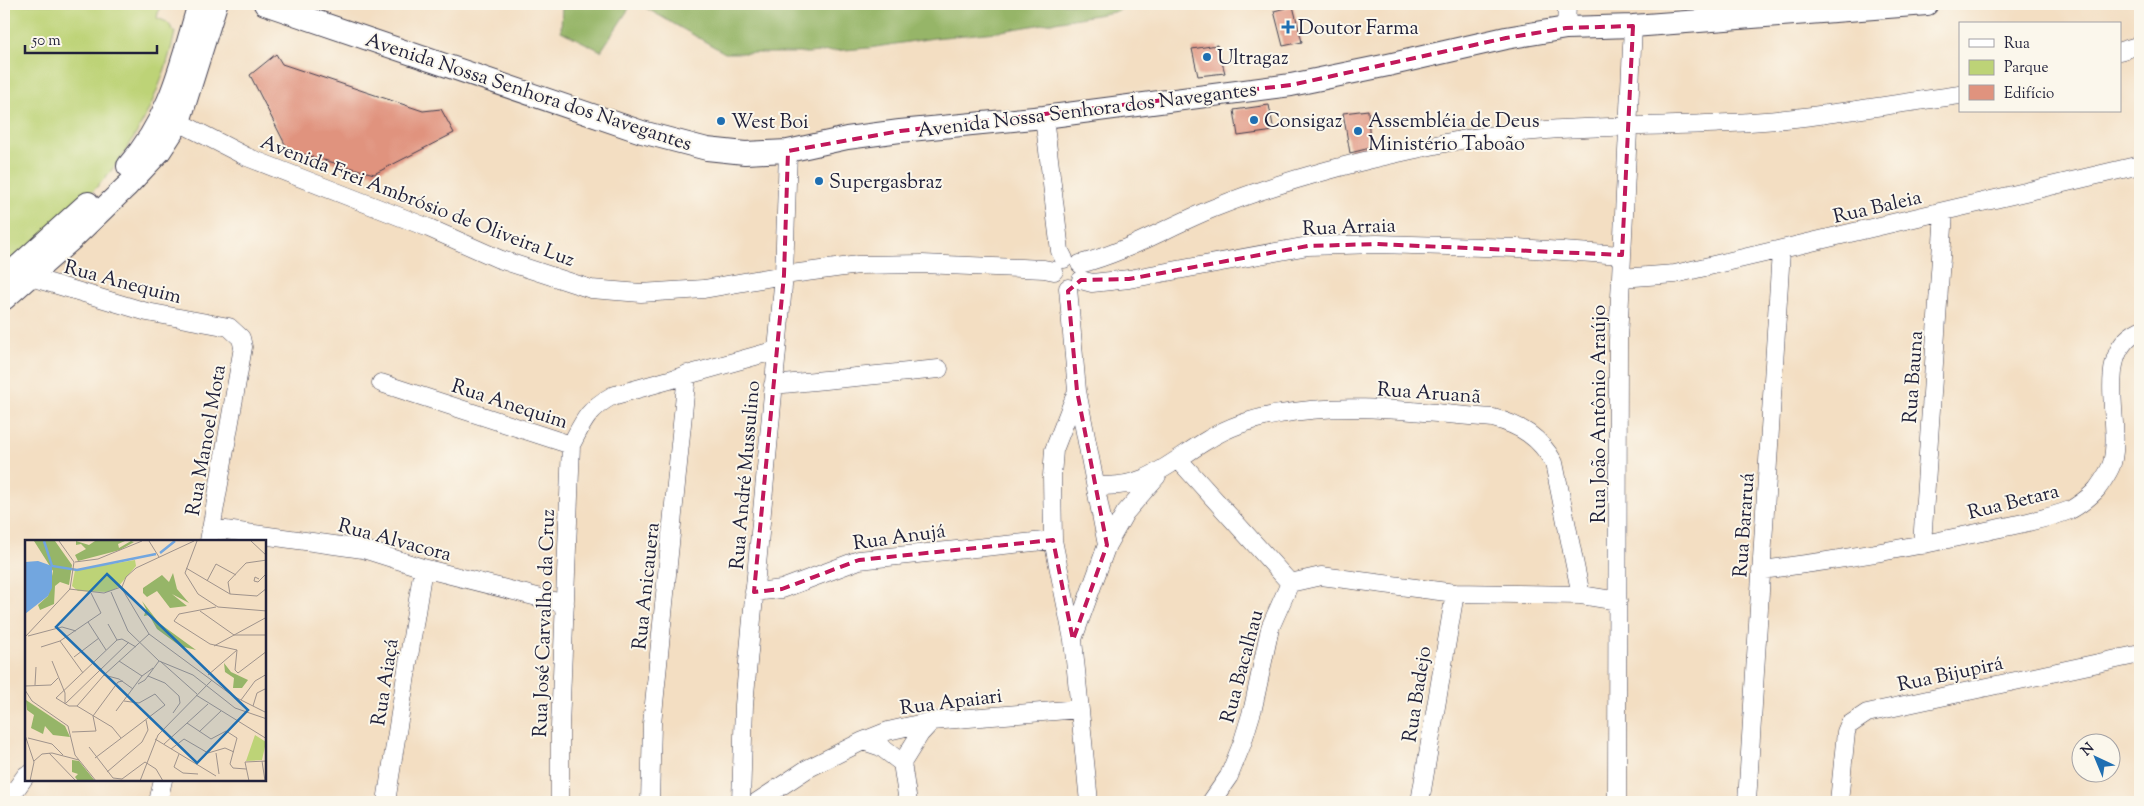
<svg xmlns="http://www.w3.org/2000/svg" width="2144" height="806" viewBox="0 0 2144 806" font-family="'Sorts Mill Goudy',serif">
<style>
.green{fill:#bdd377;stroke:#707a59}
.forest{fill:#96b568;stroke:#5c6c52}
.building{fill:#e0937e}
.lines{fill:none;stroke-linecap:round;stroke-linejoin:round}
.minor-casing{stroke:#413e4f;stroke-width:19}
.major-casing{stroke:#413e4f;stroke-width:24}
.minor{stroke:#fff;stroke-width:18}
.major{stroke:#fff;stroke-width:22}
.marked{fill:none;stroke:#c2185b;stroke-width:4;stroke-dasharray:10 6;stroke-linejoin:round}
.poi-dot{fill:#1f6fb2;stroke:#fbf7ec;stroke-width:2}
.labels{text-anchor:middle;stroke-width:4;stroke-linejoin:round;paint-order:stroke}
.poi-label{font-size:20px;fill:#22223b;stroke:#fbf7ec;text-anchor:start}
.street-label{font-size:20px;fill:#22223b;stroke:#fbf7ec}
.inset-river{fill:none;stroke:#72a6df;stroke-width:2.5}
.inset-road{fill:none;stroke:#9f938c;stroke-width:1}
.view{fill:#1f6fb2;fill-opacity:0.15;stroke:#1f6fb2;stroke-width:2.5}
.inset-edge{fill:none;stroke:#22223b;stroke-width:2.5}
</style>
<rect width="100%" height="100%" fill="#fbf7ec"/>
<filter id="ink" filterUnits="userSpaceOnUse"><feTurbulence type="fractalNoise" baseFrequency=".02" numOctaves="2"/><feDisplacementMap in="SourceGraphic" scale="10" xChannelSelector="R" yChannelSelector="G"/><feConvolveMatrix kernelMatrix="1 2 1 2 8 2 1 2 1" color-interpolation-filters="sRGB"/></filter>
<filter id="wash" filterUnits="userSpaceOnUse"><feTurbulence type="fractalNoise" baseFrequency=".0096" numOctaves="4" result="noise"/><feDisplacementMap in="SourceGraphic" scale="20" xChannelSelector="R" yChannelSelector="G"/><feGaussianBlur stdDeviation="1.12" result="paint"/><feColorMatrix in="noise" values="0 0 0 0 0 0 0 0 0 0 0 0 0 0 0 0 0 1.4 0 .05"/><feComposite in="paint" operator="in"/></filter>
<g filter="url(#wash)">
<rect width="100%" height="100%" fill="#f3dec2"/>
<!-- green -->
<path class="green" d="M4,4H160L157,18L167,22L175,32C165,81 138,142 104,179C76,211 44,239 14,269L4,276Z"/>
<!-- forest -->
<path class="forest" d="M562,4H632L601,51L561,31Z
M639,4H1134L1114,12L996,32L934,38L869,48L808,53H725Z"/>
<g id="blocks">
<!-- building -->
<path class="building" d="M1293,6L1302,42L1283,46L1274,11Z
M1217,45L1225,73L1198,76L1192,49Z
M276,54L282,64L423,111L441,109L454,133L374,174L288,150L250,75Z
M1269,105L1274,131L1238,136L1234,110Z
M1368,110L1370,148L1350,153L1343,113Z"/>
</g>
</g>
<g filter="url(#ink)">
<use href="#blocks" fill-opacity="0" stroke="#413e4f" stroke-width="1"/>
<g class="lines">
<defs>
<path id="minor" d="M1566,28L1567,4
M2120,51L2140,45
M169,117L247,157L429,228L499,259L591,289L641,293L704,289L784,275L858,265L922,264L1044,269L1054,271
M1044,117L1060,251L1064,259
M1080,264C1127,252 1169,226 1214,208C1288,178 1367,159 1445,143C1539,124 1635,128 1730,123C1807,120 1884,105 1960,95
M20,274L147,312L229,327L241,338L243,347L209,541
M1621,278L1675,274L2140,165
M1081,280L1092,283L1129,279L1308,246L1377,244L1518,248L1622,255
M1068,288L1077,391L1107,545L1073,639
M381,383L571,445C583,422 588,409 612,396L777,350
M773,385L939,369
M1077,391L1054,450L1052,476L1053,540L1073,640L1089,802
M1178,459L1290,583
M1096,485C1145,491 1171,461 1209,439C1230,426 1256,418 1280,414C1348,401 1425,413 1493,418C1520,425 1540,437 1554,463L1581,595
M211,528L363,549L423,568L565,604
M1107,545L1125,513L1157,476
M1922,545L1944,212
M1761,570C1835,561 1909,548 1982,532C2011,525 2042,521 2070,510C2078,506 2091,496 2097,489C2102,482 2110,471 2112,463C2123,421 2092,353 2140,330
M754,592L782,589L859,560L1053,540
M863,741L881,747L902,763
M7,802L26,775
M158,802L163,780
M386,802L423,568
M560,802V727L571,445
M650,802L652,724L687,374
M741,802L744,705L784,275L788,151
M757,802L807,769L863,741L888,731L932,721L1079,709
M908,802L902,763L920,734L932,721
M1211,802L1229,776L1242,744L1253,708L1270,628L1290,583L1321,576L1455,593L1581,595L1618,601
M1420,802L1455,593
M1617,802L1618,340L1633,26
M1747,802L1781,251
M1839,802L1846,732L1849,725L1867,713L2140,654"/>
<path id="major" d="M265,4L642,132L707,149L745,153L788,151L847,138L900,131L1044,117L1291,85L1388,65L1506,38L1566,28L1633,26L1927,4
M128,166C171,117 181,64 199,4
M4,279L88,203
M4,299L71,240L128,185L160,151L179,122L216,4"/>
</defs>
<!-- minor casing -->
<use href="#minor" class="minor-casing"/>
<!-- major casing -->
<use href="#major" class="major-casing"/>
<!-- minor -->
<use href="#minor" class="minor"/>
<!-- major -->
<use href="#major" class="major"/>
</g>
</g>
<!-- marked area -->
<path class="marked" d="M1633,26L1622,255L1377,244L1308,246L1129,279L1081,280L1068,291L1077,391L1107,545L1073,640L1053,540L859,560L782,589L754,592L784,275L788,151L900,131L1291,85L1506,38L1566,28Z"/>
<!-- markers -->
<g class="poi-dot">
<path d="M1285.5 19.5h5v5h5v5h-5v5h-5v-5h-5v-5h5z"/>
<circle cx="1207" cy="57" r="5"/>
<circle cx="1254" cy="120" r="5"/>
<circle cx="721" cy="121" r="5"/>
<circle cx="1358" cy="131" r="5"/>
<circle cx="819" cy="181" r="5"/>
</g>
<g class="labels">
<!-- poi labels -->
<g class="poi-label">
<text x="1298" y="34">Doutor Farma</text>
<text x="1217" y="64">Ultragaz</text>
<text x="1264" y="127">Consigaz</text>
<text x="1368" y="127">Assembléia de Deus<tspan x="1368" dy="23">Ministério Taboão</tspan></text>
<text x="731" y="128">West Boi</text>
<text x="829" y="188">Supergasbraz</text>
</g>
<!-- street labels -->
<g class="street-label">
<text transform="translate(529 91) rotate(18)" y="7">Avenida Nossa Senhora dos Navegantes</text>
<text transform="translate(1087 109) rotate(-7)" y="7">Avenida Nossa Senhora dos Navegantes</text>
<text transform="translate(418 200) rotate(21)" y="7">Avenida Frei Ambrósio de Oliveira Luz</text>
<text transform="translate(1877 206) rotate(-13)" y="7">Rua Baleia</text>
<text transform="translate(1349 226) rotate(-2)" y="7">Rua Arraia</text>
<text transform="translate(123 281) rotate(15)" y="7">Rua Anequim</text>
<text transform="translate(1912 377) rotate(-86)" y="7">Rua Bauna</text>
<text transform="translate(1429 392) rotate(4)" y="7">Rua Aruanã</text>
<text transform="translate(510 403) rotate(18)" y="7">Rua Anequim</text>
<text transform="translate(1598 414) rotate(-90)" y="7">Rua João Antônio Araújo</text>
<text transform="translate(205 440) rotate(-80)" y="7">Rua Manoel Mota</text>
<text transform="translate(744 475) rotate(-85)" y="7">Rua André Mussulino</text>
<text transform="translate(2013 501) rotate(-14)" y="7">Rua Betara</text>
<text transform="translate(1743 525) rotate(-86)" y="7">Rua Bararuá</text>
<text transform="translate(899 536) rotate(-8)" y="7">Rua Anujá</text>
<text transform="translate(395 539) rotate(15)" y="7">Rua Alvacora</text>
<text transform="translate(645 586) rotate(-84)" y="7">Rua Anicauera</text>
<text transform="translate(543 623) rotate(-88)" y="7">Rua José Carvalho da Cruz</text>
<text transform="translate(1241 666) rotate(-75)" y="7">Rua Bacalhau</text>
<text transform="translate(1950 673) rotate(-12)" y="7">Rua Bijupirá</text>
<text transform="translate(384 682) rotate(-81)" y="7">Rua Aiaçá</text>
<text transform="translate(1416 694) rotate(-81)" y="7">Rua Badejo</text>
<text transform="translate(951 701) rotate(-7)" y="7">Rua Apaiari</text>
</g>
</g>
<!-- overview -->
<g transform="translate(25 540)">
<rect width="241" height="241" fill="#f3dec2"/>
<path d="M110,20L111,26L92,48L83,52L53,51L47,46L50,30ZM230,195L241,202L237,220L221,221Z" fill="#bdd377"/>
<path d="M9,1H30L47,25L44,45L35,42L30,46L29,64L15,70L13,65L23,56L28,31ZM51,1L64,5L70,1H100L93,4L94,8L106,1L109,2L95,10L53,21L50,15L61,9L56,4L51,5ZM148,33L152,49L164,63L147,54L162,66L145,68L132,51L122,57L118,53V48L137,35L144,42ZM117,61L134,83L171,110L155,106L132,89L124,75L119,76L121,69ZM199,123L206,132L223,140L217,148H208L209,138L200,132ZM1,160L40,186L45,197L28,195L20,186L18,194L6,188L9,175L2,170ZM47,220L54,221L70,241H53L50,237L53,234L47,232Z" fill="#96b568"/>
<path d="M13,21L27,26V48L23,56L0,74V22Z" fill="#72a6df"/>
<path class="inset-river" d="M19,1L27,26L52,30L131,14M135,13L150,1"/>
<path class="inset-road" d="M124,1L134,17M172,1L160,33L173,54L193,67L242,71M226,1L242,16M50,22L73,19L117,1M161,28L205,54L232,56L242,48M234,39L230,37L229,41L233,42L242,33M182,41L191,24L211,35M97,47L101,37L111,28L169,1M44,49L79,53L96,47L124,94L208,156L242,173M86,52L103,91L134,121L168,135L210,168L242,179M205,54L203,42L221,23L242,20M191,67L154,74L149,81L185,104L212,110M175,71L209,95H242M63,82L81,110M83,84L92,100L97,99L111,107M3,96L37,87L51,91M0,97L45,49L49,22L34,1M92,100L31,158L44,166H52L87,187L96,198M35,101L58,133M189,106L242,77M16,107L35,101L76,73L66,53M212,110L210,130L213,133L242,111M49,117L74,98M27,121L40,153V164M94,121L117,136M135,121L172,154M79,135L94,139L108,149M183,135L212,110M123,136L140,143L154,156L155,163L148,173M113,144L120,140L134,121M10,145L11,127M0,146L26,145L33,138M0,150L7,161L43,186L50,215L71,241M171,155L242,199M216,160L230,141L242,134M40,164L104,102M52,166L79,135L124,94M228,166L232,153L242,148M91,171L117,136L128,128M162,183L186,199L201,191L212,198L205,224L208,228L221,229M47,192L71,191L68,176L93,142L98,141M174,192L196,171M0,195L9,222L5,241M3,198L27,204L38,215M130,199L191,236M139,204L183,164M64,207L88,238L97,239L120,222L131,229L138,241M146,209L159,199L183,213L200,208L209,212M24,213L51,241M191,213L194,234M154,214L149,227L158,233L173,234M70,218L140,165L130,154L114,163L99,161M9,221L17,214L27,213L54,220M237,221L240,241M82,232L117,202L123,190L121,180M115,241L133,195L187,140M224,241L220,222L242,221"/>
<path class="view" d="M82,34L223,170L172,223L31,87Z"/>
<rect width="241" height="241" class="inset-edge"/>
</g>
<!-- margin -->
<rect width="2144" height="806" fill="none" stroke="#fbf7ec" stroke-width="20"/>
<!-- legend -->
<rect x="1959" y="22" width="162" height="90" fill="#fbf7ec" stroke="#a4a2a5"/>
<rect x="1969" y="39" width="25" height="8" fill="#ffffff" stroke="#a4a2a5"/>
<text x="2004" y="48" font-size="15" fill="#22223b">Rua</text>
<rect x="1969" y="60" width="25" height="15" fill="#bdd377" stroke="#a4a2a5"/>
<text x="2004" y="72" font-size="15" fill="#22223b">Parque</text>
<rect x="1969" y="85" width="25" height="15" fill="#e0937e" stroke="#a4a2a5"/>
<text x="2004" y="98" font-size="15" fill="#22223b">Edifício</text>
<!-- north arrow -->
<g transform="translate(2096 758) rotate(316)"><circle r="24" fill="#fbf7ec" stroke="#a4a2a5"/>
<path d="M0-4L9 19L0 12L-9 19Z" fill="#1f6fb2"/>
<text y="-8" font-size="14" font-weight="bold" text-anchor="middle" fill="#22223b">N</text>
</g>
<!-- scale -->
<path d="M25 45v8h132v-8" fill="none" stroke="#22223b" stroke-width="2.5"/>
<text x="32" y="45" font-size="15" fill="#22223b" stroke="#fbf7ec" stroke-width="4" paint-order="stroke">50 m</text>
</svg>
